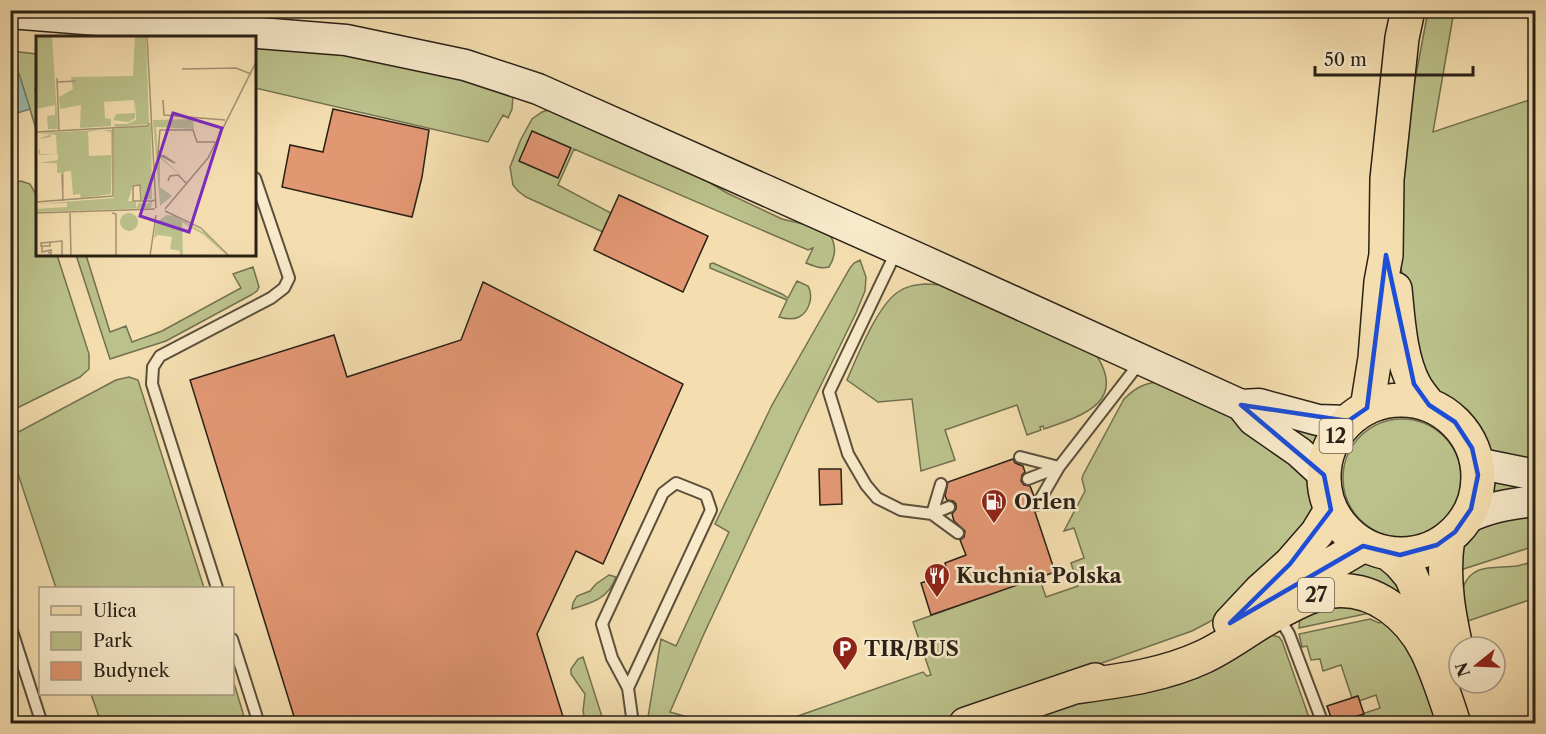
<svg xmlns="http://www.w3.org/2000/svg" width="1546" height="734" viewBox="0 0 1546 734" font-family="'Libre Caslon Text',serif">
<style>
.green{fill:#bbc18b;stroke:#727150;stroke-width:1.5}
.water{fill:#9cbcaf;stroke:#6e7e72;stroke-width:1.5}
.building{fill:#e29773;stroke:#2a2116;stroke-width:1.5}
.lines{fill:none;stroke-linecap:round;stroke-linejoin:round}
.lane-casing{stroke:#5c503c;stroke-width:14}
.secondary-casing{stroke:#2a2116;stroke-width:33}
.primary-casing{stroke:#2a2116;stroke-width:36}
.lane{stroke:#f8eacb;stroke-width:10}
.secondary{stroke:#f8eacb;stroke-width:30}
.primary{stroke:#f4deaf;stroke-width:33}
.marked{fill:none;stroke:#1d4ed8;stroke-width:4.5;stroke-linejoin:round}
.labels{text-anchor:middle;stroke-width:5;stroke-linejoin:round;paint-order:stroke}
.shield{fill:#f8eacb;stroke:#685d4c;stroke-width:1.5}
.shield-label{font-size:20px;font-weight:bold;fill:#2a2116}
.poi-label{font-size:21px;font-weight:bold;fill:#2a2116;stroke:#f8eacb;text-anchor:start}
.inset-road{fill:none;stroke:#a39272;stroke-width:1.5}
.view{fill:#7b2cbf;fill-opacity:0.15;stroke:#7b2cbf;stroke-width:3}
.inset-edge{fill:none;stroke:#2a2116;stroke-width:3}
</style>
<rect width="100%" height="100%" fill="#f4deaf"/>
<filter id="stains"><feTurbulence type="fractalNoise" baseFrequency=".00333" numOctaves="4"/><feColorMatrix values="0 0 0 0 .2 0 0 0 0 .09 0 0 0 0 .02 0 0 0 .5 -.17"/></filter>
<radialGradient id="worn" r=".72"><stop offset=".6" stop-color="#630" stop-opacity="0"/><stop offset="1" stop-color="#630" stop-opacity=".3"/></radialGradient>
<!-- green -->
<path class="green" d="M1428,11H1454L1433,132L1535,98V469L1492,454L1486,449L1480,435L1469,418L1455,406L1442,399L1411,355L1401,266L1399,225L1403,144Z
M261,47L336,50L437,69L513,96L512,109L508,118L503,115L488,142L255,88V48Z
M10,51L37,54V88L35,89L37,97V132L19,74L11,72Z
M548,110L659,152L727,193L782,219L820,228L828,231C836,244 837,254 829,267C820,269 814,266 806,263L813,248L808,250L574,149L558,185L611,213L603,232L526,197L518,191L513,185L510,167L521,139L532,119L542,112Z
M21,181L30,184L37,196L38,255H57L89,354V369L80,377L11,411L10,184Z
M76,255H86L110,332L126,326L132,342L162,331L241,288L233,274L253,267L259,287L257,291L251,295L166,341L110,359Z
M860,260L866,277L865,291L856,313L799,430L703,636L670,712L709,723H647L661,639L676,646L729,532L715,524L772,405L850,268L854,263Z
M713,263L782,294L788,298L797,281L808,286C814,296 809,312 799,317C793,320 786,319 779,317L787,300L710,268V264Z
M925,284L948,285L1092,349C1130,400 1086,415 1044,429L1043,426L1040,427L1041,430L1027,435L1017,405L945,430L955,460L921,471L912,399L878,402L847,380C857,357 877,306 898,292C906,286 915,285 925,284Z
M129,377L138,380L204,588H56L11,453V436L116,380Z
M1159,382L1168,383L1267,435L1316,483L1319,501L1317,514L1235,604L1209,622L1192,631L933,723L775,724L923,672L927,676L931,675L913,622L1039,577L1046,597L1078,586L1071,563L1084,558L1074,528L1064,531L1085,491L1082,479L1083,475L1124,399C1135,388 1144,383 1159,382Z
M1268,415L1323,433L1316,451Z
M1343 478a59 59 0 1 1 118 0a59 59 0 1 1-118 0Z
M1493,475L1535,492L1492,494Z
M1535,510V546L1454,572L1461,545L1473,528Z
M1368,559L1377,560L1407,585L1389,595L1347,583L1340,567Z
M1535,561V598L1465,622C1465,612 1461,598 1463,588C1471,562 1497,569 1517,566C1523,565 1529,563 1535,561Z
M609,575L616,577C608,599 592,603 572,609L573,603L577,596L590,591L596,584Z
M1314,604L1379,611L1299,628L1300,617Z
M1370,619L1379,623L1393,619L1446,723H1335L1380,708L1376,695L1359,701L1357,696L1352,698L1341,665L1323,671L1320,659L1311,660L1307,646L1302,647L1299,634Z
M1271,635L1279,637L1282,641L1311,723L999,724Z
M583,657L604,723H588L584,716L583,711L585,694L571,674V669L578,659Z
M233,680L246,723H101L91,694H232Z"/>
<!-- water -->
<path class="water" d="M10,72L19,74L30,109L11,115Z"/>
<!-- building -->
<path class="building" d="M333,109L429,130L422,177L412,217L282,187L290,145L323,152Z
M532,131L571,148L558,178L519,161Z
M619,195L708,236L683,292L594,250Z
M483,282L683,384L603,564L576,551L537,634L565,723H296L190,380L334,335L347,377L461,340Z
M1013,459L1015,463L1023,466L1025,472L1022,475L1021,481L1024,485L1030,486L1034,496L1030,504V508L1035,512L1055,572L931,615L921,583L948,574L945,563L966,555L960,540L964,537L965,531L954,521L952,514L956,509V504L953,501L947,500L945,496L948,482Z
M819,469H841L842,504L820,505Z
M1358,696L1364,714L1333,723L1327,706Z"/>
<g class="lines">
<defs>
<path id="lane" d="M897,250L829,392L848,454L866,485L877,498L901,510L932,514L949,507
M1020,457L1059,467L1037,505
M1028,479L1059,467L1141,361
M941,484L932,514L958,533
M217,588L152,384L153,367L160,356L271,298L284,288L289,278L255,178
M1278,616L1289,634L1323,724
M10,625L42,724
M232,639L259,724
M628,688L711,510L706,495L676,483L663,493L602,624L612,658L628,688L633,724"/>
<path id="secondary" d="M10,13L346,40L465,65L538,89L922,260L1241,405L1259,404L1318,420L1348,421
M1241,405L1253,420L1299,452L1324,475
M1476,463L1536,475
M1465,519C1488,507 1510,504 1536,501"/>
<path id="primary" d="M1395,289C1398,319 1400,359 1415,386C1419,393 1424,399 1429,405
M1324 477a77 77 0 1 1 154 0a77 77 0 1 1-154 0Z
M1367,408L1375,358L1381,282L1386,255L1387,179L1402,38L1408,10
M1448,538C1441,580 1450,621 1459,661
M1388,553L1400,563L1411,576L1441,647
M1282,593L1364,545
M1230,623L1260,591L1290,564L1317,533L1331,510
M1074,687C1118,681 1162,676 1203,657C1229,645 1252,626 1277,613C1294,604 1313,593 1333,591C1374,587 1409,615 1427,651C1438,674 1446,699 1454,724
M966,724L1095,680"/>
</defs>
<!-- lane casing -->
<use href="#lane" class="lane-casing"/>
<!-- secondary casing -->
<use href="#secondary" class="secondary-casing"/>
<!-- primary casing -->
<use href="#primary" class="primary-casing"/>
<!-- lane -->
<use href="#lane" class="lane"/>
<!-- secondary -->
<use href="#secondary" class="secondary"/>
<!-- primary -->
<use href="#primary" class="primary"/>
</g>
<!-- marked area -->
<path class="marked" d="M1386,255L1414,384L1429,405L1455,422L1472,448L1478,475L1471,509L1455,532L1437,545L1400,555L1363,546L1230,623L1290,564L1331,510L1324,475L1241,405L1348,421L1367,408Z"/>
<!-- icons -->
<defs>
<symbol id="fuel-pin" viewBox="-11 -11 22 30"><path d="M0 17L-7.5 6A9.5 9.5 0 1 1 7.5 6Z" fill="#8f2418" stroke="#f8eacb"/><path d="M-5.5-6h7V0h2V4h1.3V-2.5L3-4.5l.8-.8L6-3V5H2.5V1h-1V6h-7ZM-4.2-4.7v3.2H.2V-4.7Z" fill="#fff"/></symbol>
<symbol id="restaurant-pin" viewBox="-11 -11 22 30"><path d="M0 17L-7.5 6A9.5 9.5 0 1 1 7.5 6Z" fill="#8f2418" stroke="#f8eacb"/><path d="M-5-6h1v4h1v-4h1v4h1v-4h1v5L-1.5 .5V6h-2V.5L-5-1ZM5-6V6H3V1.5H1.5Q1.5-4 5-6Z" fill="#fff"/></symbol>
<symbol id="parking-pin" viewBox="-11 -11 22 30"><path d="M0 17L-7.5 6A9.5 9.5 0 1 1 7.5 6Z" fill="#8f2418" stroke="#f8eacb"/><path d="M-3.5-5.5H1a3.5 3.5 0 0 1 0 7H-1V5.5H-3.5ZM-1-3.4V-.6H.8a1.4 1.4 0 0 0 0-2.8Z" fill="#fff"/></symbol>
</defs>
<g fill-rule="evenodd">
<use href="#fuel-pin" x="979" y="487" width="30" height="40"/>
<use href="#restaurant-pin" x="922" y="561" width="30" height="40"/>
<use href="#parking-pin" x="830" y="634" width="30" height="40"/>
</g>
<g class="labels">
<!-- shield labels -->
<g class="shield">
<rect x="1319.5" y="419" width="33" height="34" rx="4.5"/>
<rect x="1298" y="578" width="36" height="34" rx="4.5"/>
</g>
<g class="shield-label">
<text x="1336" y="443">12</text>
<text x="1316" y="602">27</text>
</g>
<!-- poi labels -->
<g class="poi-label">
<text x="1014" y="509">Orlen</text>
<text x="956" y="583">Kuchnia Polska</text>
<text x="864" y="656">TIR/BUS</text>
</g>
</g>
<!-- overview -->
<g transform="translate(36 36)">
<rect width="220" height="220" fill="#f4deaf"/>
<path d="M0,0H16L22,93H12L11,80L19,79V69L0,73ZM99,0H110L113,88L79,91L78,88H91L100,84V65L99,82L93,86L77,84L80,78L99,77L98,64L68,66L69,82L75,83V90L44,92L45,69L24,73L23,61L37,53L35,41L97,40ZM157,83L158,93L120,91L122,118L150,144L124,122V151L136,160L124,170L117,84ZM115,89L116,163L106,164L105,149H97L92,165L100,166V172L103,166L109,169L116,165L115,172L0,176V173L31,171V167L2,168L78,162V93ZM64,94L52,96L53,120L75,119V96L66,94H76L75,158L45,162L44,158L37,159L35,135L28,136V158L26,137H21V127H3L22,124V118L4,119L2,116L4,112V118H21L20,99L15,98V101L2,103L15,98L1,97ZM84 186a9 9 0 1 1 18 0a9 9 0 1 1-18 0ZM130,179L138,180L169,197L191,220L168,199L146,186L147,220H143L144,215L134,213L136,201L122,199L118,202L120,187Z" fill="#bbc18b"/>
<path class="inset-road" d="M111,0L120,172M146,33L200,32L215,38M21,42L23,95M21,46L40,45M127,64L128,79L189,84M0,96L111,90L114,87M127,119L139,127L122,118L124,94H157L161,106H179M26,138L27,165M132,145L134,140L142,139L150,147M105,165L104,149L97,150V165H116L119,164M0,166L77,160V92M129,173L172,122L221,24M129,175L165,192L193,220M0,177L119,173M34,177L35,220M76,177L80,178V220M14,206V210H5V207L26,205V220M6,210V216L15,214V218L12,216M114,220L120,179"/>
<path class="view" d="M137,77L186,92L153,196L104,180Z"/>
<rect width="220" height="220" class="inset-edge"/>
</g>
<!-- margin -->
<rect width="1546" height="734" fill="none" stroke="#f4deaf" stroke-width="36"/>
<rect x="12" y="12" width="1522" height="710" fill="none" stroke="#2a2116" stroke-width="3"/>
<rect x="18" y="18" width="1510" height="698" fill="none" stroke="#2a2116" stroke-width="1.5"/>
<!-- legend -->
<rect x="39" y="587" width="195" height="108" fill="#f8eacb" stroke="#a69a83" stroke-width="1.5"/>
<rect x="51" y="606" width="30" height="9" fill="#f4deaf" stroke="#a69a83" stroke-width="1.5"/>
<text x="93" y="617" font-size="18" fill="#2a2116">Ulica</text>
<rect x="51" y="632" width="30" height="18" fill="#bbc18b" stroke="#a69a83" stroke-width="1.5"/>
<text x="93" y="647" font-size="18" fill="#2a2116">Park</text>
<rect x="51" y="662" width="30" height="18" fill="#e29773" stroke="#a69a83" stroke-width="1.5"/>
<text x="93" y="677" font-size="18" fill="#2a2116">Budynek</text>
<!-- north arrow -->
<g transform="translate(1477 665) rotate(252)"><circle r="28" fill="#f8eacb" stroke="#a69a83" stroke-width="1.5"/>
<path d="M0-4.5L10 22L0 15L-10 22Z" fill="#8f2418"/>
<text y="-9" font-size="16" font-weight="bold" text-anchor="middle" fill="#2a2116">N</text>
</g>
<!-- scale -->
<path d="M1315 66v9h158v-9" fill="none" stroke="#2a2116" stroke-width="3"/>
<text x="1324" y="66" font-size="18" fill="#2a2116" stroke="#f8eacb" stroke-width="4.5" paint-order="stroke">50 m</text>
<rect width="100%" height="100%" filter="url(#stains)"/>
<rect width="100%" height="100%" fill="url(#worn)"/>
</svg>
